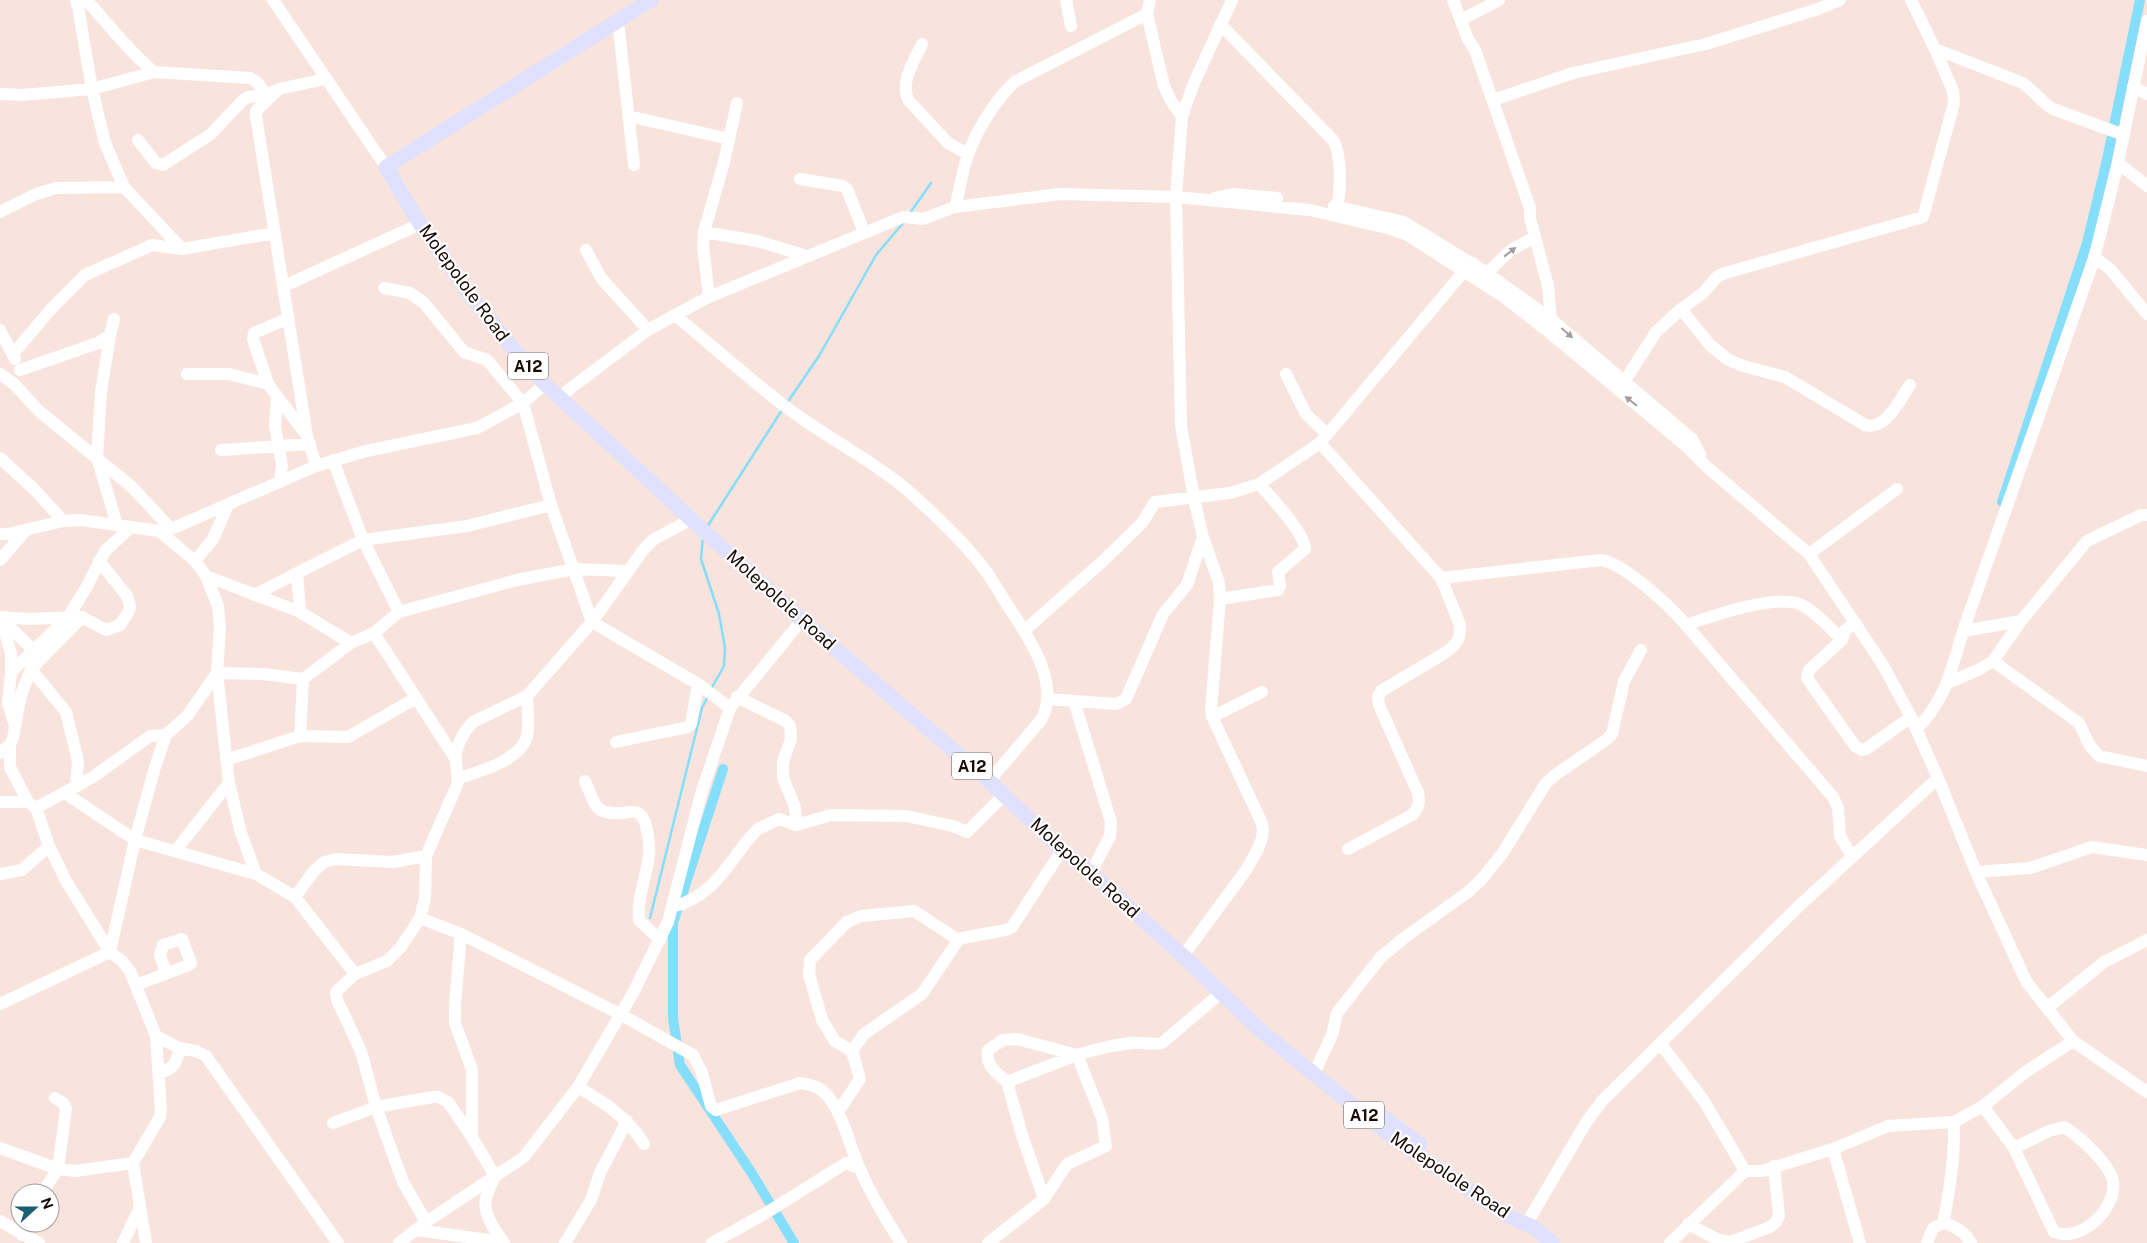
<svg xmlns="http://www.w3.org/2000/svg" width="2147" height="1243" viewBox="0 0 2147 1243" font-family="'Public Sans',sans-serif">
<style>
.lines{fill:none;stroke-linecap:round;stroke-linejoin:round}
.stream{stroke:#85defb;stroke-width:2.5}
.canal{stroke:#85defb;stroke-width:10}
.minor{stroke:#fff;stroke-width:12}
.major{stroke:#dfe1ff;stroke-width:15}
.oneway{fill:#a39d9b}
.labels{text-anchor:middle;stroke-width:4.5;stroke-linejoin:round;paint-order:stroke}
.shield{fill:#fff;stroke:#5e534f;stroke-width:1}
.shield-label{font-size:16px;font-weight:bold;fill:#190904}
.street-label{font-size:18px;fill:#190904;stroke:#fff}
</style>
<rect width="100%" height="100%" fill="#f9e4dd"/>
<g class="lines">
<!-- stream -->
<path class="stream" d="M910,213L931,183
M787,403L819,356L876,255L904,222
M707,527L782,410
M703,536L701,559L719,614L725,648L724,666L711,689
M650,918L702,708L708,696"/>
<!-- canal -->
<path class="canal" d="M2002,502L2087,243L2106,164L2140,0
M723,769L673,923V1018L680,1065L751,1172L794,1243"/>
<!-- minor -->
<path class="minor" d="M76,0L78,7L92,89L105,143L124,187L182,249
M86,0C109,24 128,51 154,72
M273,0L386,167
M1066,0L1071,26
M1150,0L1147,14L1164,86L1171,101L1182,116
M1453,0L1468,39L1475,50L1530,208V218L1548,286L1551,319L1549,323
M1911,0L1935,49L2023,83C2034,91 2042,103 2053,109L2124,135
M1461,20L1499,0
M618,21L634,165
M1220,24L1333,140C1342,155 1342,199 1334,214
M922,44C914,62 899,82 909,101L948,143L968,154
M2133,87L2147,94
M279,89L256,111V116L307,436
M0,94L22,95L92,89L154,72L250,78L258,83L266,95L279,89L325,79
M1493,100L1573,73L1706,44L1818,9L1840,0
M628,116L729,139
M138,140L156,163L163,165L211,134L243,100L248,97L266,95
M2118,163L2147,186
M800,179L843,186L847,189L864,232
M1215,198L1232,194L1277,198
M1334,206L1404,222L1487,273L1551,319L1692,439L1700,454
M955,207C960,190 962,171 968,155C976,131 997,97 1016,81L1147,14
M0,212L36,194L56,188L124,187
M704,232L757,241L807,256
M586,250L601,278L648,330
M2094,257L2110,269L2147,314
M1487,273L1511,250L1535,237
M284,286L420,224
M384,288L410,293L424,303L464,352L487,360L523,403L551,505L592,622L698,684L730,708
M709,297L703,246L704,232L724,162L737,103
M1681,309L1703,293L1718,276L1725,273L1923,217L1954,103L1953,91L1935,49
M675,315C711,345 746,376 782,404C824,437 877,462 915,497C936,516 962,541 979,562C989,575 998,589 1006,603C1026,633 1062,683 1041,720L989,781
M289,318L254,333L253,339L268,384L307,436L316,466
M114,319L110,335L101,392L97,457L117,525
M0,330L15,359
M13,354L51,309L85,275L152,245L182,249L275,233
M20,370L98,343L110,335
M0,374L14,384L39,411L132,487L171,529
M187,374H229L268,384
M1286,374L1306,414L1327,434
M1618,387L1624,382L1656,332L1681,309L1710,345L1727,359L1743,366L1785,377L1865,425C1886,431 1900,399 1910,385
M277,397L275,426L282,465L280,482
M559,397L648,330L675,315L709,297L903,217L923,219L955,207L1060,194L1176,197L1310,210L1391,229L1409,236L1504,297L1545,329L1686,446L1707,467L1809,554L1883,665L1911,717L1938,778L1976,872L2026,981L2073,1041L2147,1092
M1320,443L1441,578L1460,625C1461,639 1456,645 1445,653L1381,691L1378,697L1379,705L1418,793C1420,802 1419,807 1412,815L1348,849
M221,450L310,444
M0,458L35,490L63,521
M333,460L363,540L399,612
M0,534H8L63,521L81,520L159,531L171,529L316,466L366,451L477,428L523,403L545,384
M1809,554L1897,489
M0,560L26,530
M195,561L213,539L228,505
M206,576L300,612L351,643
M1441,578L1601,560C1625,564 1670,606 1686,625C1712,616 1777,593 1802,605C1817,613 1830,628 1842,640L1845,630L1856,623
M254,595L297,573
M1220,599L1278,590L1280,586L1278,572L1305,549C1304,532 1271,497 1259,484
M300,612L297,573L363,540L467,526L551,505
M0,617L27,619L82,617L106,630L120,625L129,611L130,606L127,596L99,561
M0,617L33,650L31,669L66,712L78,761L76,787
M2,621L11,654V672L8,703L15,726
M1686,625L1833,797L1838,808L1840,836L1852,856
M1025,630L1103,561L1142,523L1155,502L1230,493L1259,484L1320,443L1465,270L1473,263
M1963,631L2021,621
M374,633L455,758
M1842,640L1809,670L1807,678L1855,746L1862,750L1866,749L1911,717
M1993,661L2079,723L2090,746L2099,756L2147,766
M11,672L68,617L86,588L105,551L130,528
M1948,683L1980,669L1993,661L2021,621L2087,541L2141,515H2147
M737,697L786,721L790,726L791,739L783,762V778L795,807L796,825
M1047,699L1116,704L1126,699L1163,614L1187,585L1203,537
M1074,701L1111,822L1110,836L1091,873
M1212,717L1262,692
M1916,729C1945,702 1952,668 1963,631L2094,259L2118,163L2147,21
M300,736L348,737L416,698
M616,742L688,727L691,724L698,684
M10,745V767L28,802L36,808L49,846L66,881L110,952L122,961L130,971L156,1036L179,1048L196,1051L206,1056L338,1243
M0,753L10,745L13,738L21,695L31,669L82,617
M226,760L300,736L303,679
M459,778C479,772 521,760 527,736C530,724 527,709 527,696
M585,781C596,805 593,815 623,813C628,812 634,811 638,813C642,815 645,821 646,826C657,863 636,886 639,920L660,940
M65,793L135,840L256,874L295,897L355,974
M0,802H28
M36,808L93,777L150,736L166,735L188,715L217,673L220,628L218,606L206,576L195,561L159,531
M176,850L229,783
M1976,872L2030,868L2092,847L2147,855
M0,874L22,870L49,846
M256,874L241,833L229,783L217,673L263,674L303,679L351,643L374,633L399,612L517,580L574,569L628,571
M295,897L314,871L324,862L336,859L393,862L426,856
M672,907C714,896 726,866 752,835L758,829L779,819L796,825L831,815L906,816L953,826L967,832L1004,795
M420,918L461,934L620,1014L693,1055L702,1073L711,1106L716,1110L800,1083C810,1084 820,1087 827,1095C844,1116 849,1145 860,1169C871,1195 886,1219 901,1243
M461,934L455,1004V1023L472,1070V1137
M110,952L135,840L155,767L166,735
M1183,956L1246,870L1258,849L1262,838L1263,829L1261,821L1215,723L1211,710L1220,599L1219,583L1203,537L1194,498L1181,426L1176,197L1182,116L1194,83L1232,0
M136,985L189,965L191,963L182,939L163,945L160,955L166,973
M0,1004L110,952
M2047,1008L2104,962L2147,940
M1660,1043L1704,1101L1745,1171
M852,1051L835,1041L822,1020L809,974L810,960L847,922L861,916L914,911L957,939
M1317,1067L1332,1035L1337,1013L1381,957L1404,938L1468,892L1481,880L1502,854L1546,783L1555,775L1606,740L1612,734L1624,681L1641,650
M159,1073C173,1069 178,1063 179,1048
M1007,1082L1022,1135L1044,1199
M578,1087C604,1103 628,1117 644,1144
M1983,1106L2014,1148L2054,1232C2082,1243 2117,1208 2113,1181C2110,1164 2078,1135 2064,1127L2049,1131L2014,1148
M838,1112L860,1079L852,1051L864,1034L922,994L957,942V939L1006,930L1012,927L1062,850
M333,1123L376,1107L433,1097H438L448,1102L472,1137L495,1176C492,1183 488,1191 486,1198C482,1213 496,1232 504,1243
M0,1148L58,1169L75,1171L133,1163
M1833,1149L1860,1243
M42,1193L58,1169L66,1109L63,1103L55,1098
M0,1221L39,1243
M426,1222L403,1182L376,1107L361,1051L337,1000L336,992L355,974L387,961L401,947L420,918L425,898L426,856L457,785C459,775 456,769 456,760C455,747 464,731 473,722L527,696L592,622L644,549L654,539L692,519
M1527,1223L1587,1121L1603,1100L1799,906L1938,778
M1943,1223C1950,1190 1955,1157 1954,1122
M1688,1224L1717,1239L1730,1242L1770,1227L1776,1222L1779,1216L1774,1166
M416,1230L503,1242
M22,1235L27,1223
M123,1243L140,1207
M146,1243L133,1163L160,1117L161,1111L156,1036
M399,1243L426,1222L524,1157L578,1087L633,993L668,922L701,794L730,708L802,620
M565,1243L591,1200L600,1173L627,1121
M712,1243L766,1213L846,1163L860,1169
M988,1243L1044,1199L1067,1164L1106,1146L1102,1118L1077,1055L1017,1039L1003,1040L988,1050C985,1066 996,1072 1007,1082L1077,1055C1093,1050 1113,1045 1131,1043C1141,1042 1151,1045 1162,1043L1222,992
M1670,1243L1745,1171H1762L1833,1149L1888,1126L1954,1122L1983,1106L2027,1071L2073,1041
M1927,1243L1933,1228L1943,1223C1956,1226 1965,1232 1971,1243"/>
<!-- major -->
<path class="major" d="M651,0L386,167L420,224L472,298L516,352L545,384L706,533L802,620L989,781L1062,850L1091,873L1183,956L1261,1031L1392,1137L1508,1216L1533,1227L1553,1243
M1372,1109L1420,1144"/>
</g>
<!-- one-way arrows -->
<defs><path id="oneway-solid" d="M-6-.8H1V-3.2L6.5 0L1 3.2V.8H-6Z" transform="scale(1.25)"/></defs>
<g class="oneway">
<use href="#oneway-solid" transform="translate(1510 252) rotate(-38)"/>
<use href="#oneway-solid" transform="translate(1567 333) rotate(41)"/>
<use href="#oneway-solid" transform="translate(1631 401) rotate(-141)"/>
</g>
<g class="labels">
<!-- shield labels -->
<g class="shield">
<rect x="508" y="352.5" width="40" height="27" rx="4"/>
<rect x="952" y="752.5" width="40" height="27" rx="4"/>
<rect x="1344" y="1101.5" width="40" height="27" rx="4"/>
</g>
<g class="shield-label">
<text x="528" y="372">A12</text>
<text x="972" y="772">A12</text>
<text x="1364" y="1121">A12</text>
</g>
<!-- street labels -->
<g class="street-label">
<text transform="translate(464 283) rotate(54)" y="6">Molepolole Road</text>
<text transform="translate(781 600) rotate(42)" y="6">Molepolole Road</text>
<text transform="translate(1085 868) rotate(42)" y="6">Molepolole Road</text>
<text transform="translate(1450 1175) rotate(34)" y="6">Molepolole Road</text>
</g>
</g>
<!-- north arrow -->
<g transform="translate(35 1208) rotate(69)"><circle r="24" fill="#ffffff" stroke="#a39d9b"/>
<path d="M0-4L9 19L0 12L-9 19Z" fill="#1b5e71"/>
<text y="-8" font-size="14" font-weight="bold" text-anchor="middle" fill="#190904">N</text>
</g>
</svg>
